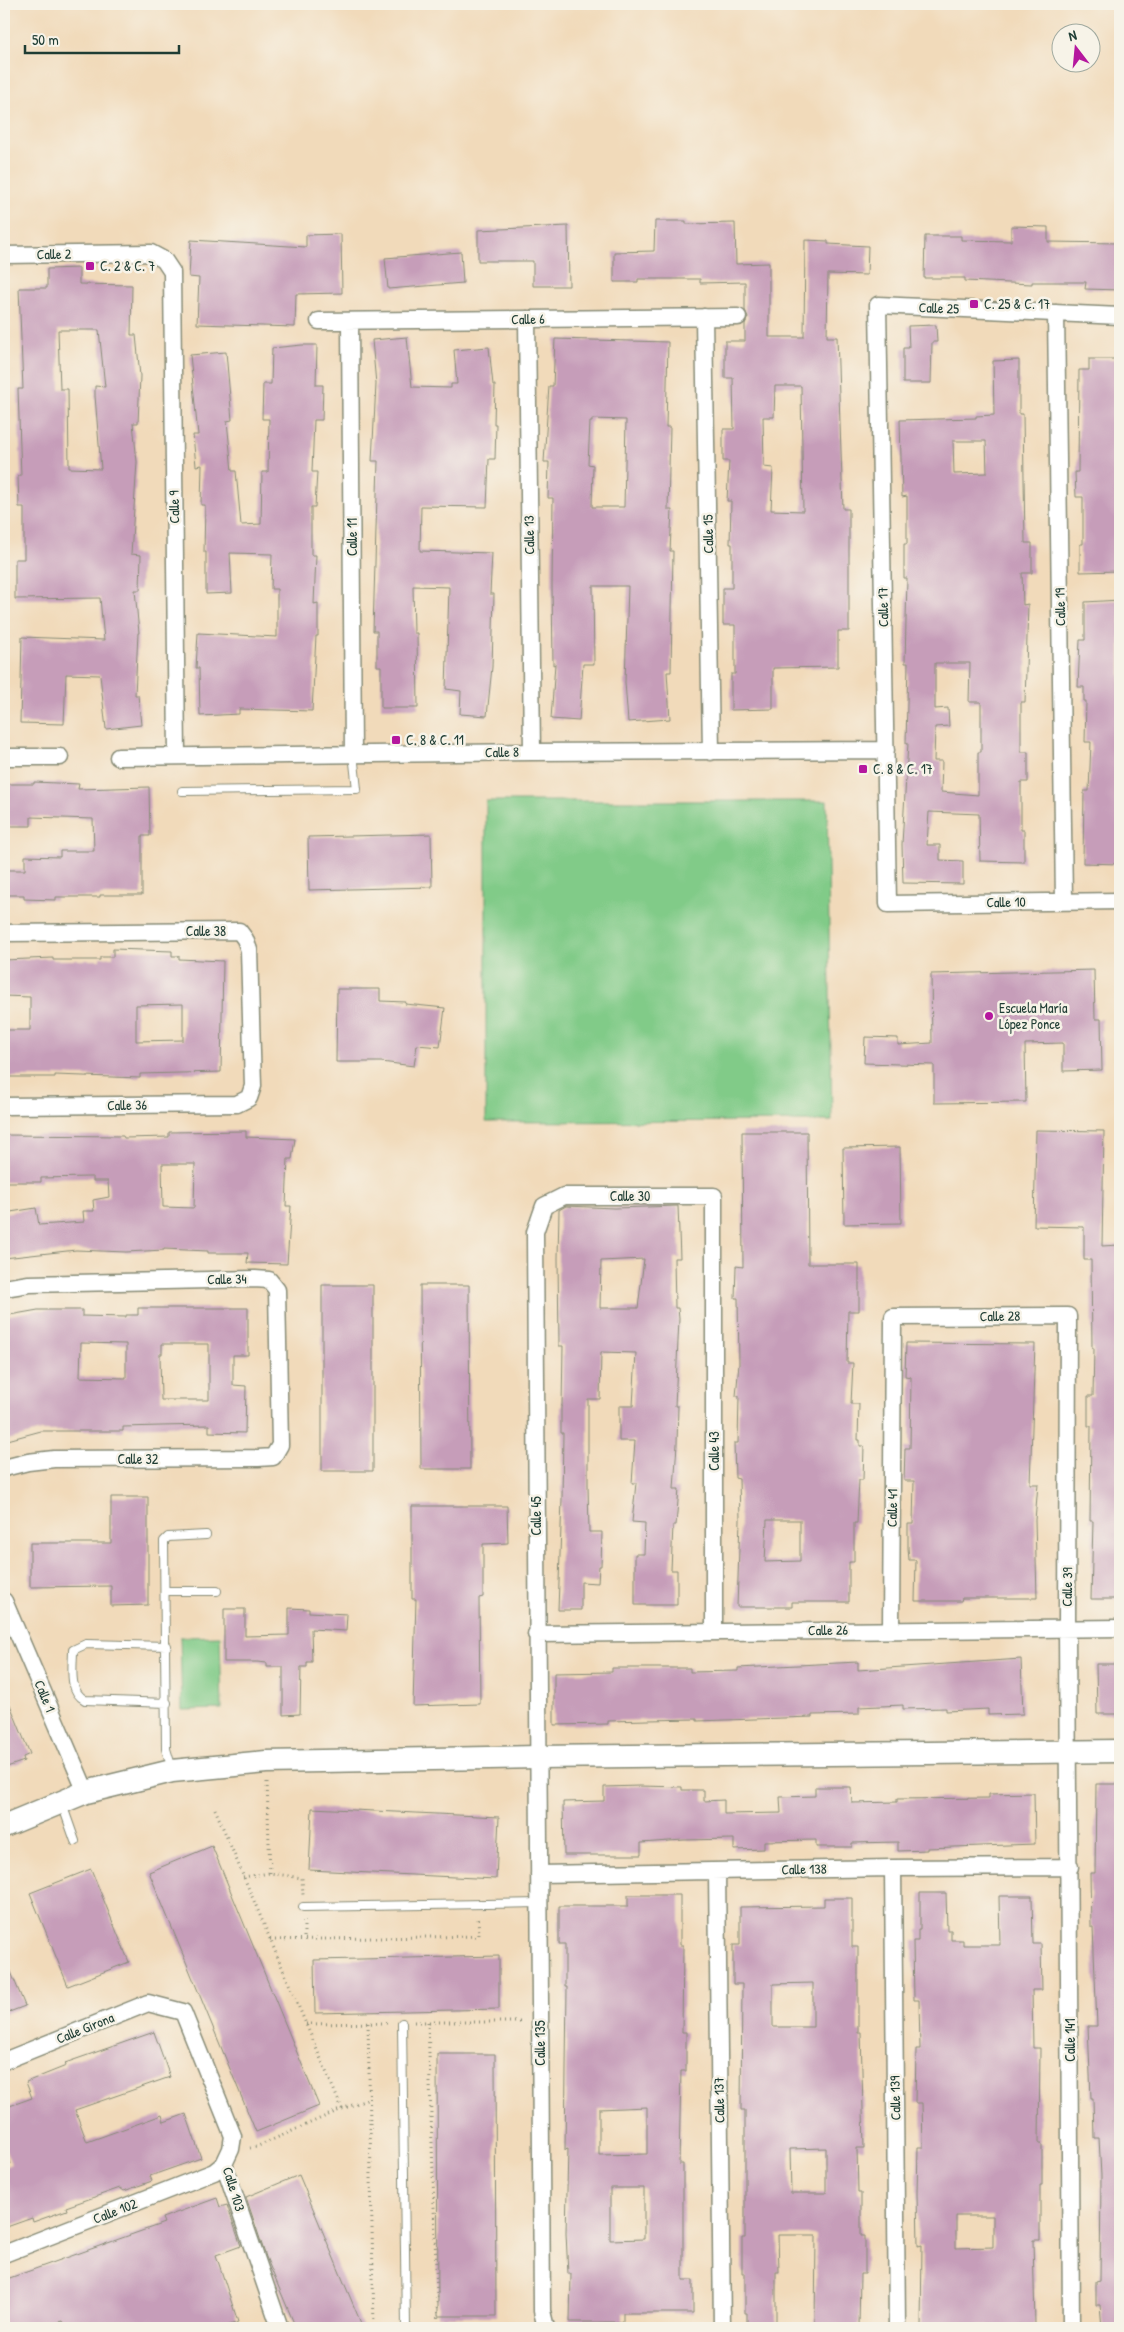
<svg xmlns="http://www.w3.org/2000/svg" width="1124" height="2332" viewBox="0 0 1124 2332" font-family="'Patrick Hand',sans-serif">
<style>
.green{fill:#81cb88;stroke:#50845e}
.building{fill:#c69db9;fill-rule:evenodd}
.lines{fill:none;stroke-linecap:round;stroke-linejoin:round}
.lane-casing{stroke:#888c77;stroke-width:10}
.street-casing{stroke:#888c77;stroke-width:19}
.secondary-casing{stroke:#888c77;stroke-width:25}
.path{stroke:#888c77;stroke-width:3;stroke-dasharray:1 4;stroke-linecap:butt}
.lane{stroke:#fff;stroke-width:8}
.street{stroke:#fff;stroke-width:16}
.secondary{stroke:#fff;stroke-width:22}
.poi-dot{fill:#b5179e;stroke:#f7f3e8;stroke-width:2}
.labels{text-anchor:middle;stroke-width:5;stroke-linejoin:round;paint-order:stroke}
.street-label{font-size:14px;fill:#1f3d34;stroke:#f7f3e8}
.poi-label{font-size:14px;fill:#1f3d34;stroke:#f7f3e8;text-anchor:start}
</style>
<rect width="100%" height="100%" fill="#f7f3e8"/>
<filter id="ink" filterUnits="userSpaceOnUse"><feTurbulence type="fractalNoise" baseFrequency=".02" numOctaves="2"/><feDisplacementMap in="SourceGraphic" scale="10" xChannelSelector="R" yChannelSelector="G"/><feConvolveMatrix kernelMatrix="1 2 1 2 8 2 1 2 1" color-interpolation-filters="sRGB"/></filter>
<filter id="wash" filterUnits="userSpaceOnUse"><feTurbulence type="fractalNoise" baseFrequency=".0096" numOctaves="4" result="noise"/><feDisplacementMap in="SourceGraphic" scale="20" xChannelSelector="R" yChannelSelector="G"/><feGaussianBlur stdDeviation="1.12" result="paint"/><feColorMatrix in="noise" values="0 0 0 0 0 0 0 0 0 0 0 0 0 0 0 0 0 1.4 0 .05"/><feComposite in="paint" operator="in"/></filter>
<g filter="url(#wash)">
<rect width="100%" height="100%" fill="#f1daba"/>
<!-- green -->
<path class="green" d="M486,801H827L832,1121L486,1122Z
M220,1636L222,1709L182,1710L180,1637Z"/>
<g id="blocks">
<!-- building -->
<path class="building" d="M655,221H686V224L735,223L736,264L769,263V337H804L805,240L828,241V244L868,246L867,275L828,274L827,337H837L843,509H849V631H838V667L773,668V709L731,710V674H735V625H723V588H732V544H730L731,501H727L729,461H723V429H734L733,378H725V341H745V324L748,317L745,310V282L700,283V279H638V282H614V252L654,251ZM775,386H801L803,511L771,510L773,468L764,467L763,417H774Z
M568,226L569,286H533V261H478V230Z
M1011,226L1048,227V242L1120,243V290L1085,289L1086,282H1032V284L965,281V278H924L925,236H961V240L1011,241Z
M341,234L342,293L296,294L295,327L197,324L199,278L189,277L191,240L306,247V235Z
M461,252L463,283L388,289L385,258Z
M79,268V284L132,285L131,335H136L140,376L138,423H133L137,462L131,554L141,555L140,590H135L139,633H138L135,695H138L141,725L106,729L100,675L66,674L64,724L20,723L22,637L104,640L100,598L15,599V559H24V507H19L18,476H21L18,389H23L19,288H47V269ZM58,330H99L105,387L95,386V396L101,469L69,468L68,389H60Z
M936,325L937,342H932L931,383H903V348H909L908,326Z
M407,337L412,387L451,388V384H457L454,350L489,347L493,385H495L494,424H496L495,459H489L487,507L421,506L420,551L492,553L490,594H494L492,667L487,716L460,714L461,691L446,689L449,587L413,586L414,633H417L418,708H381V666H377V631H373L378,461H372L376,384L372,340Z
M555,339L668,342L666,427H670L668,510H672L670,551H673L671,672H667L670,719L628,722L625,682L628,586H593L594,664H583L579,721L551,719L555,664L553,665L552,586L553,498H548L549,462H544L549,386H553ZM592,419L626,420L624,507H592L593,465L588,464L590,422H592Z
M302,345H317L316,385H323L322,420H314L312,472H317L315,507H311V555H316L314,604L318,603V636H316L312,711L239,709V714L200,716L199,668H196L198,633L277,637V589H271L272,554L230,553L232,593L206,594V552H204L205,505H201L202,465L196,466L193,435H198L190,355L226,352L232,420L227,421L232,471H236L241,525L261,524L262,472H268L269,419H262L263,384H271L272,348Z
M1089,359H1120V571L1080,572V544H1083V497H1076L1075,472H1078L1079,370H1089Z
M1019,360V414H1023L1025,543H1032V573H1022L1023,605L1028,604L1025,702H1021V752H1028V782H1021V830H1024V862L980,861L979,814L929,812L927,845H940V860L963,861V884L903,883L902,844L908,743H906L908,663H905L907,578H904V544H907V496L902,497L900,420L976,418V416L994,415L993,361ZM953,441H986L987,473L954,474ZM935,663H970L969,702H981V752H978V795L941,792L942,761H934L935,727L949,726L948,708L935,709Z
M1120,600V864L1083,863L1084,791H1089L1091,742H1085L1086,701H1084V687H1078L1080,640H1085V602Z
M34,782L79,784L78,789L149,787L150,836H142V895H100V897H56V900L24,899V895H4V870H25V856L60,857V851H94L93,819L31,817V826H4V784H34Z
M431,834L432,887L309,890L308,837Z
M113,949L172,951V956H179V959L223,961L221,1072L140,1074V1078L55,1075V1077H4V1030H30V997L4,996V960L53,958V960H100V957H113ZM183,1004V1040L136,1041V1005Z
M1094,970L1095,1019H1101L1102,1070L1063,1071V1043L1025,1044L1026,1102L934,1103V1065L864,1063L865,1037L898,1038V1045L932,1043L931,974Z
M337,989H380V1001L406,1002L405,1004L445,1008L440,1047L417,1045L414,1066L381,1062H336Z
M1036,1130L1104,1131L1102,1246L1119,1245L1120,1274V1557H1118V1599H1091L1093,1521H1090L1091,1426H1088V1396H1093L1094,1348H1092L1091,1260H1084V1227L1034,1226Z
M246,1131V1137L295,1139L292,1159H288L286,1206H291L287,1264L247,1263L248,1253H208V1251L164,1249V1250L126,1252L76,1250L4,1258V1213L36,1208L39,1225L84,1222L83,1211H94L93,1200L109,1197L108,1181H93V1177H88L41,1178V1182H4V1135L123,1136L124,1138L169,1137V1132ZM162,1164H195L194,1208L163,1207Z
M742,1132H807L808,1264H859V1311H848L847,1363H853L851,1404H859L858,1440H860V1446H864L863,1480H859L857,1523H854V1562H849V1602H792V1607H737L740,1520L739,1479L735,1478L734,1443H738L739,1396H736L739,1364L738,1298H735L736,1266L743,1267ZM767,1520H800V1561L765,1562Z
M900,1147L901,1223L844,1224L843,1148Z
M566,1206L614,1208L678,1206L680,1258H674L675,1308H678L679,1319L675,1406H678L677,1444L674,1489H679L676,1525H673L671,1570H677V1605H635V1554H644L645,1523L632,1522L636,1483H632L635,1441H619V1406H633L636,1353L601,1352L600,1399H588V1484L589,1532H602L601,1566H599L598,1583L581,1582V1610H558L562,1499L563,1433H561V1406H562L563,1346H559L558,1258L559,1210ZM644,1259L638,1308H600L601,1261Z
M322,1285H373V1471H322Z
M420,1285H469L470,1469H421Z
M138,1308H248V1355H233V1385L246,1386L245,1433L209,1432V1425L161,1426L123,1427V1431H41L4,1441V1316L38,1310H82V1316L126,1317V1315H138ZM81,1343L126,1344V1378L80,1377ZM162,1344H209V1400H161L160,1354H162Z
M906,1343L1035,1344L1030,1484H1038L1035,1520L1037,1598H962L961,1601H915L916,1560H909L908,1548V1524H913L914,1481H904L905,1448H910L911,1377L905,1376Z
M111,1497H148V1605L111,1606V1586L30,1587V1543H111Z
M412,1506H507L508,1543L483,1544V1597L479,1598L480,1704L413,1706L416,1599H412Z
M289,1608L309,1609V1612L347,1614L346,1631L311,1629L312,1662H307V1667H301L300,1714L283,1715V1667H267V1663L257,1662H224V1609H245V1636L289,1635Z
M1021,1659L1023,1714L988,1715V1709L946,1711V1708L903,1709V1705L859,1707V1714L812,1715V1717L697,1721V1719L648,1720L608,1721V1724L554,1725V1673L612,1672V1668H690V1672L738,1671V1668L858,1662V1670Z
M1096,1664H1120V1714H1097Z
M4,1690L30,1754L23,1757L24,1761L4,1768Z
M1096,1784H1120V2328H1102L1100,2305H1096V2282L1100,2281L1101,2176L1099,2138H1094L1093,2098H1091L1088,2026H1097L1093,1927H1091L1090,1873H1095Z
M640,1786L682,1787V1790H704V1801L724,1800V1814L781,1813L780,1797L815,1796V1787H851L852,1803L897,1802V1799L989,1798V1794L1034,1793L1035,1844L927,1848V1850L898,1851V1842L852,1843V1847H816V1840L764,1841V1849L734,1850V1839L683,1840L641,1843V1855H564L563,1802L604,1801V1787Z
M312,1808L499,1817L496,1879L309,1870Z
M212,1846L319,2106L256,2132L149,1872Z
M91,1869L129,1962L68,1986L30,1893Z
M920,1893H946L947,1930H951V1940H963V1945H1000L999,1896H1032L1033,1944H1041L1042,1990H1032L1033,2048H1040L1039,2144H1042V2185H1040V2240H1033L1035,2325L921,2328L922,2245L918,2246L917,2193L918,2147H923L922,2103H915L916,2049H920L919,2000H914L913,1941H918V1930H920ZM956,2216H993V2247L956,2248Z
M628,1895H680V1945H683L682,2032H686V2071H681L679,2164H683V2280H693V2313H623V2322H570L571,2274H568L566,2233L568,2149L565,2150L567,1987H565V1944H559V1906H628ZM647,2107V2154L599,2155V2109ZM610,2188H644V2239L610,2240Z
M824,1898H852V1947H858V2032H861L864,2148H857L858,2193H861V2236H865V2274H860L859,2328H815L816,2235H778L779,2272H776V2328H747V2313H745V2273H742V2238H745V2110H741L742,1984H733V1945H740V1907L824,1906ZM813,1983V2027H773V1984ZM826,2148V2193H791L790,2149Z
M4,1955L25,2006L4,2014Z
M499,1956V2009L315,2013L314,1960Z
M154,2032L170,2077L75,2110L87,2142L162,2115L164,2122L186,2114L201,2158L150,2176L152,2181L124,2191L120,2188L66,2207L67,2210L33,2222L32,2218L4,2228V2167L11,2164L4,2145V2108L32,2098L26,2082L66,2066L65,2063Z
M437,2054H495L496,2316H438Z
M299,2175L363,2328H296L266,2257L246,2197Z
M217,2198L220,2207L227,2205L241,2246L216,2255L238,2322L221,2328H66L63,2321L40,2328H4V2280L164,2223L162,2218Z"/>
</g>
</g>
<g filter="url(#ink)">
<use href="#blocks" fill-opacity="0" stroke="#888c77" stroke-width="1"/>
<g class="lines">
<defs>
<path id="lane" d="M182,791L357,789L353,754
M166,1591H217
M167,1646L86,1644L73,1650C73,1667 68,1691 85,1700L167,1703
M172,1769L166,1749L164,1541L168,1537L206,1535
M62,1804L75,1841
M303,1907L540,1903
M402,2023L406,2328"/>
<path id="street" d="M4,255L151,253L164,260L172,272L177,756
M1056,313L1064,901
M1120,316L878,305L888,904L1120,901
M704,317L711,752
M527,319L532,752
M319,321L738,317
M350,321L353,754
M4,757H60
M118,757L532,752L886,750
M4,933L239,931L245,939L249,950L253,1086L249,1098L237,1104L4,1106
M4,1288L29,1284L255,1279L269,1280L277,1290L280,1445L273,1457L258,1458L54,1459L28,1462L4,1468
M4,1601L86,1792
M891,1630L893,1317L1068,1316L1067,1628L1071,2328
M536,1634L1120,1628
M893,1868L897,2328
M717,1871L722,2328
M539,1874L893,1868L1070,1867
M4,2061L148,2003L183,2012L233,2136L231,2149L224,2164L280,2328
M4,2254L214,2172L224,2164
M546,2328L542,2311L535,1232L544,1206L564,1196H714V1632"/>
<path id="secondary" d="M4,1826L86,1792L172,1771L266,1762L537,1757L1120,1751"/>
</defs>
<!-- lane casing -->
<use href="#lane" class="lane-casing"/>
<!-- street casing -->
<use href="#street" class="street-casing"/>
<!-- secondary casing -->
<use href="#secondary" class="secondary-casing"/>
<!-- path -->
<path class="path" d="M267,1782L270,1873
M215,1809L342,2109L256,2147L250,2148
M243,1877L270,1873L302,1878L303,1895
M304,1921V1939
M270,1940L479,1936L478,1917
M414,2022H523
M428,2022L438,2328
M368,2023L374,2328
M306,2024L388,2023
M342,2109L369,2099"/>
<!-- lane -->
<use href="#lane" class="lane"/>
<!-- street -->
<use href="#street" class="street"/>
<!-- secondary -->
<use href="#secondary" class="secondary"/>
</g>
</g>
<!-- markers -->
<g class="poi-dot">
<rect x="85" y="261" width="10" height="10" rx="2.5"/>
<rect x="969" y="299" width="10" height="10" rx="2.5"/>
<rect x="391" y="735" width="10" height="10" rx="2.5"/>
<rect x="858" y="764" width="10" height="10" rx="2.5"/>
<circle cx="989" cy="1016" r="5"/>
</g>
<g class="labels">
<!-- street labels -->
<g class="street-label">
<text transform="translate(54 254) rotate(-1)" y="5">Calle 2</text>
<text transform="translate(939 308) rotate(2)" y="5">Calle 25</text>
<text transform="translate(528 319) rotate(-1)" y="5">Calle 6</text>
<text transform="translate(174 507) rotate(-91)" y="5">Calle 9</text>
<text transform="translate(708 534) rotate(-91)" y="5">Calle 15</text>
<text transform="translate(529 535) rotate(-91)" y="5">Calle 13</text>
<text transform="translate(352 537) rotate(-90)" y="5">Calle 11</text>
<text transform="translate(883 607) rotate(-91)" y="5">Calle 17</text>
<text transform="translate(1060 607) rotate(-91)" y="5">Calle 19</text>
<text transform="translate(502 752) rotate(-1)" y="5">Calle 8</text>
<text transform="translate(1006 902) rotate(-1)" y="5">Calle 10</text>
<text x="206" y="936">Calle 38</text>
<text transform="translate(127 1105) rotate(-1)" y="5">Calle 36</text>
<text x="630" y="1201">Calle 30</text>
<text transform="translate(227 1279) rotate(-1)" y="5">Calle 34</text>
<text transform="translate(1000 1316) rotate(-1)" y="5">Calle 28</text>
<text transform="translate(714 1451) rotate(-90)" y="5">Calle 43</text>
<text x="138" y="1464">Calle 32</text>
<text transform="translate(892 1508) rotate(-89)" y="5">Calle 41</text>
<text transform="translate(536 1516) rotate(-90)" y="5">Calle 45</text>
<text transform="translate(1067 1587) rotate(-89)" y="5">Calle 39</text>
<text transform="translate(828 1630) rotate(-1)" y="5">Calle 26</text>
<text transform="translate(45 1696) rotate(67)" y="5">Calle 1</text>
<text transform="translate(804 1869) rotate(-1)" y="5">Calle 138</text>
<text transform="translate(85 2028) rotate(-22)" y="5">Calle Girona</text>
<text transform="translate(1070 2040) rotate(-90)" y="5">Calle 141</text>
<text transform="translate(540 2043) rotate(-90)" y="5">Calle 135</text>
<text transform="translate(895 2098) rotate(-91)" y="5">Calle 139</text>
<text transform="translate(719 2100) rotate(-91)" y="5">Calle 137</text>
<text transform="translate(234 2189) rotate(73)" y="5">Calle 103</text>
<text transform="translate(115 2211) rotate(-21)" y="5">Calle 102</text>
</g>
<!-- poi labels -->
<g class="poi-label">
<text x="100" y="271">C. 2 &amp; C. 7</text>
<text x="984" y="309">C. 25 &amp; C. 17</text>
<text x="406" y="745">C. 8 &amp; C. 11</text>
<text x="873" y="774">C. 8 &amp; C. 17</text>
<text x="999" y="1013">Escuela María<tspan x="999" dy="16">López Ponce</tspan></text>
</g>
</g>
<!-- margin -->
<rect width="1124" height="2332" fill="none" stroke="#f7f3e8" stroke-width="20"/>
<!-- north arrow -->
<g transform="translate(1076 48) rotate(344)"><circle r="24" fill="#f7f3e8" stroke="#a1aaa0"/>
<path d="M0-4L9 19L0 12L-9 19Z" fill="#b5179e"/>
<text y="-8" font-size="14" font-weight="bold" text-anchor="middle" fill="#1f3d34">N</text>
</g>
<!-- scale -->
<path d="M25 45v8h154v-8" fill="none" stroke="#1f3d34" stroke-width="2.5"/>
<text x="32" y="45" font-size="15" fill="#1f3d34" stroke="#f7f3e8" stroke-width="4" paint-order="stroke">50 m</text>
</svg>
